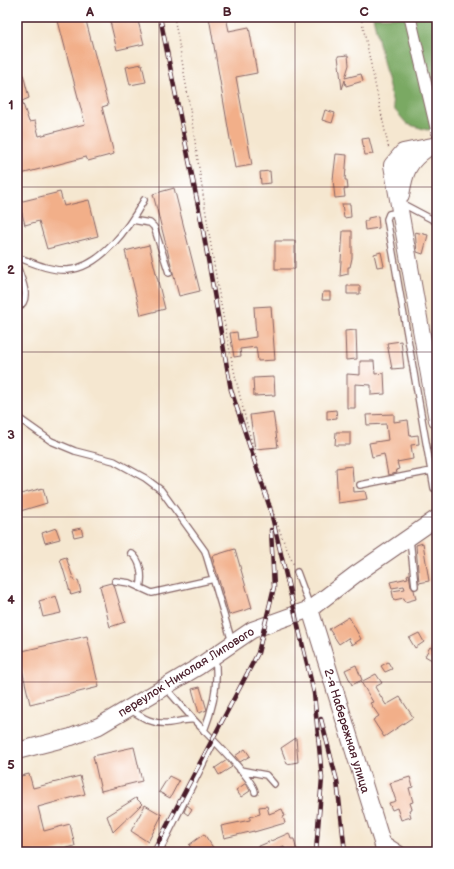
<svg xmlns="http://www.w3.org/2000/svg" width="454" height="869" viewBox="0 0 454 869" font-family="'Balsamiq Sans',sans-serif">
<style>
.forest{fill:#7aa963;stroke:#626447}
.building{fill:#f2af89}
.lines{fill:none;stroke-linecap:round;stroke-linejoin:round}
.lane-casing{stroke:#866565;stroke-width:8}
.street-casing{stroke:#866565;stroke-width:13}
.secondary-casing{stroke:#866565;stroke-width:18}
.path{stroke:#866565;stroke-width:1.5;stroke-dasharray:1 3;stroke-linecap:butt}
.lane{stroke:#fff;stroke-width:5.5}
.street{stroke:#fff;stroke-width:11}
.secondary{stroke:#fff;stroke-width:16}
.rail-casing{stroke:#4a1f2b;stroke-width:4.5}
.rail{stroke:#fff;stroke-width:3;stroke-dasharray:9;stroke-linecap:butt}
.grid{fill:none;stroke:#4a1f2b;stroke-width:1;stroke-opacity:0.55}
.labels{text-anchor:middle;stroke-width:3;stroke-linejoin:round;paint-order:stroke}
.street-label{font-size:12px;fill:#4a1f2b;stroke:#fff}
.neatline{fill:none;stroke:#4a1f2b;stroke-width:1.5}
.grid-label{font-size:13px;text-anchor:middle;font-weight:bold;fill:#4a1f2b}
</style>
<rect width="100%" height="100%" fill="#fff"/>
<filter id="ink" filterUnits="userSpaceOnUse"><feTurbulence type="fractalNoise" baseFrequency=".025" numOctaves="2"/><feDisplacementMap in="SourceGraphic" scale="8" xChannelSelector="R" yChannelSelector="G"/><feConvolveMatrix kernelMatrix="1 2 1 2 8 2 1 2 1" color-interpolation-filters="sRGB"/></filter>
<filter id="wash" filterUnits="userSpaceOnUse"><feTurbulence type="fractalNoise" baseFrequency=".012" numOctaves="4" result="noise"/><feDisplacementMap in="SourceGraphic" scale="16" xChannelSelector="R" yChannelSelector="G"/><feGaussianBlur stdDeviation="0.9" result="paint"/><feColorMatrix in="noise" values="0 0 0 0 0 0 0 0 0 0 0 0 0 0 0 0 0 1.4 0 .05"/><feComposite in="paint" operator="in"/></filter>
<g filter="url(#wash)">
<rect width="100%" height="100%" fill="#f5e7d0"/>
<!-- forest -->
<path class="forest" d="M373,17H437V128L427,130L407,124L394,109Z"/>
<g id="blocks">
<!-- building -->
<path class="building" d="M57,17H85L108,105L102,107L114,154L88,161L86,157L17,175V62H20L29,98L22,101L29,122L35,121L39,136L85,124Z
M109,17H137L144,44L117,50Z
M209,17H226L229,31L249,27L257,73L236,77L252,165L235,168Z
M348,55L349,65L345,78L361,74L363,81L346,86L345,80L342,89L338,56Z
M142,64L146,82L130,85L126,67Z
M325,110L335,113L332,123L322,120Z
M369,138L373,154L365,155L362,139Z
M336,154L347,155L345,180H347L348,189H344L345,197L335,198L333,180Z
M270,171L271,183L261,184L260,172Z
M174,188L200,291L179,296L153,194Z
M60,192L64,206L89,200L98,236L47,249L39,221L25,225L19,202Z
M342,204H350L351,217L344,218Z
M378,216L379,228L365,230L364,221H368V218Z
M343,231H352V258L350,267H348V274L340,276Z
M415,232L428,235L423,254L417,252Z
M275,241H295V269H275Z
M149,245L165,309L141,315L125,251Z
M381,252L384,266L377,267L374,254Z
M347,286H360V294H347Z
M323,292H330V300H322Z
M271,306L275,360L258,361L256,347L240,349L241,356L234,357L230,333L237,332L238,340L256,337L254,307Z
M356,330L357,359L346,360L345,331Z
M401,341L404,368L392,369L387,343Z
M360,361H374L375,374L384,373L385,394L371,395V385L355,384V408H347V374L360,375Z
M274,377L275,395L254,396L253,378Z
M336,410L337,418L327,419V411Z
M273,412L278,447L255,449L250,415Z
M394,414V422L408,420L410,436L418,435L419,444L411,445L413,459L397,462L399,469L396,470L397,473L388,475L384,454L372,457L369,443L388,440L386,424L367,425L366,415Z
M336,432H350V445H335Z
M352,466L354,492L365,491L367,499L338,503L336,468Z
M43,488L47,503L17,512V495Z
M56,528L60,539L45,543L42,533Z
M81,528L83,535L74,537L72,530Z
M423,543L429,581L419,583L416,545Z
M235,549L252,608L229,615L212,556Z
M66,557L74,581L78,580L81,592L71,595L60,559Z
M409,574L411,586L414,590L416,599L405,602L404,598L394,600L392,591L405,589L404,586L392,588L390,582L408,578L407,575Z
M111,583L114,585L125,622L110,627L100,586Z
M56,596L61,613L43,617L39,601Z
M349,617L361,639L352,645L348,638L339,644L329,629Z
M419,633L424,642L415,648L409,638Z
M87,636L99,687L30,704L18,652Z
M430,647L437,651V663L425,656Z
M388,662L392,669L385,672L381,666Z
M356,665L362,680L352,685L345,670Z
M376,674L382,683L375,687L386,705L400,697L413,717L384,737L373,720L379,716L370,703L373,702L361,682Z
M200,687L207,710L199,713L192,689Z
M296,738L298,762L287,764L281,748Z
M134,747L142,781L101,791L93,756Z
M245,749L250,756L240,762L235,756Z
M227,760L232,767L219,775L215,768Z
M29,774L33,788L80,776L85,794L38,807L44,831L70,824L75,846L51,852H17V777Z
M169,776L179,781L170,798L159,792Z
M410,777L413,787L409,788L413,802L410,803L412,809L409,810L411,817L401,820L397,808L392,810L389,803L396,801L390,783Z
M246,783L250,791L241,797L236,790Z
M136,798L142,804L113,832L107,816Z
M145,805L162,815L148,842L131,831Z
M187,805L192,809L188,815L184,812Z
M267,806L269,814L282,809L285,816L283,817L285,823L254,832V831L224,838L221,826L250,820V817L260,814L259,807Z
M289,833L291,839H294L297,852H286L284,846L270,852H246Z
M204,834L216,852H195L189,845Z"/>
</g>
</g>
<g filter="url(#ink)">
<use href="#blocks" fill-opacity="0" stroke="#866565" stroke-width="1"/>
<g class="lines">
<defs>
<path id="lane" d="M401,203L437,222
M398,212L389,214L387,219L434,488
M132,220L150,223L154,227L169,273
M17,257C33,263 50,271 67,270C101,268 129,227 144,200
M17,266C21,279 33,300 17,308
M17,417L51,441L75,451L114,461L145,478L161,490L205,551L232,642
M360,485L431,471
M410,539L415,586
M131,553C141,560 143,576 140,588
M297,572L310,607
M115,581L130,583L152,593L214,579
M165,687L194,720
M131,710C143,718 154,725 169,723C178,722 186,719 194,720C205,732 254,779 255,792
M204,731C213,708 219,683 215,658
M240,770L266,775L274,784
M159,852L214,742"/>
<path id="street" d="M410,17L437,132
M380,839L400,852"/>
<path id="secondary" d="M437,145L403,152L392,165L437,420
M401,195C405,171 408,162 428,148
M310,609L385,852
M17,751L71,737L99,726L198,667L252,630L310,609L356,574L437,518"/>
</defs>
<!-- lane casing -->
<use href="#lane" class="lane-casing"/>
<!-- street casing -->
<use href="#street" class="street-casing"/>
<!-- secondary casing -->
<use href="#secondary" class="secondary-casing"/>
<!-- path -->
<path class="path" d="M174,17C204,172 215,331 264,483C273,511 281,538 294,565
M361,17L389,150"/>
<!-- lane -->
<use href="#lane" class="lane"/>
<!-- street -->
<use href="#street" class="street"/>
<!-- secondary -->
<use href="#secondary" class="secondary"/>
<defs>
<path id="rail" d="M160,17L202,225L231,390L270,508L314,693L322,778L316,852
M321,719L337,781L345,852
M153,852L258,653L274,587L271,530"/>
</defs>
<!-- rail casing -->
<use href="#rail" class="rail-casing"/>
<!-- rail -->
<use href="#rail" class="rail"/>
</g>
</g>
<!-- grid -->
<path class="grid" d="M159,17V852M295,17V852M17,187H437M17,352H437M17,517H437M17,682H437"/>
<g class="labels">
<!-- street labels -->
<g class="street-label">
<text transform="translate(186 672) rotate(-32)" y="4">переулок Николая Липового</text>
<text transform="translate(347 731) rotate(73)" y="4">2-я Набережная улица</text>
</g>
</g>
<!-- margin -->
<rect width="454" height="869" fill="none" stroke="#fff" stroke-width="44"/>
<rect x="22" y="22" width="410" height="825" class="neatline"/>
<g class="grid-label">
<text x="90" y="16">A</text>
<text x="227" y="16">B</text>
<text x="364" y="16">C</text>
<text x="11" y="109">1</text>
<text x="11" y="274">2</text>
<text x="11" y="439">3</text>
<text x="11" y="604">4</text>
<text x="11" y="769">5</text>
</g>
</svg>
